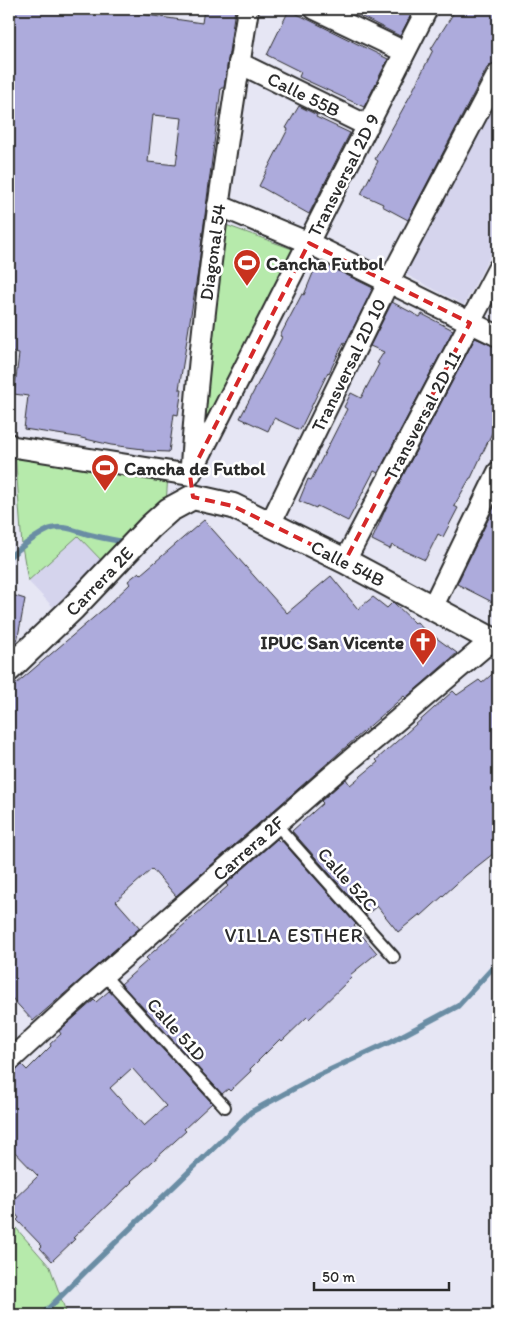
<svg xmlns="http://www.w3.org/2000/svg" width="507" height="1324" viewBox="0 0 507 1324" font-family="Itim,sans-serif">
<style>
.built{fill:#d5d4ed}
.green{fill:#b6eaab;stroke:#708a6b}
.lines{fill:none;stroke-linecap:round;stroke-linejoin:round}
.stream{stroke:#6a8da4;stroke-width:5.5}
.building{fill:#adabdc;stroke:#2b2b2b;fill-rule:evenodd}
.service-casing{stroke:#2b2b2b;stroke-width:14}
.minor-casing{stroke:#2b2b2b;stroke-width:24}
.tertiary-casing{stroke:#2b2b2b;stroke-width:28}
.service{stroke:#fff;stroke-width:10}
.minor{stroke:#fff;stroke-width:20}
.tertiary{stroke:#fff;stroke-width:24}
.marked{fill:none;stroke:#d62828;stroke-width:4;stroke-dasharray:10 6;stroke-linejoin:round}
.labels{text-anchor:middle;stroke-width:5;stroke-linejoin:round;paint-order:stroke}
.street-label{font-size:19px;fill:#2b2b2b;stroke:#fff}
.poi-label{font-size:19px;font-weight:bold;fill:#2b2b2b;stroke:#fff;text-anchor:start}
.neighbourhood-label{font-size:20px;letter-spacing:1px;fill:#2b2b2b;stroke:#fff}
</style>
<rect width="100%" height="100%" fill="#e6e6f4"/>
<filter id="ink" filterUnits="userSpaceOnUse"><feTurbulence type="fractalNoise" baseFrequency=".02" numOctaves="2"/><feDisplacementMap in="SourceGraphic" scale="10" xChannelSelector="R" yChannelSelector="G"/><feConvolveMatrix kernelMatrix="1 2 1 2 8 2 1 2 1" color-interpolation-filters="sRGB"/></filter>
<g filter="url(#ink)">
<!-- built -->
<path class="built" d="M498,93V241L464,305L403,273Z
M78,536L103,562L53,607L28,581Z"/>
<!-- green -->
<path class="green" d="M223,224L295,250L200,440Z
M15,451L168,474L166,505L103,562L78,536L28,581L22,546Z
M9,1220L50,1267L67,1315H9Z"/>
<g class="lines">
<!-- stream -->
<path class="stream" d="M9,557C22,547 34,536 50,529C64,524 78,532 91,535C102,538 114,540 125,542
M42,1315L89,1268L251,1112L319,1075L392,1041L458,1006L498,962"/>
</g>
<!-- building -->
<path class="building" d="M9,9H105L202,23L204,9H235L224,88H221L198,271L179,389H182L178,415L174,414L169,452L143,451V449L111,445L77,437L24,429L28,396L14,394L19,354L9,352V47L11,24H9ZM153,115L182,118L176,165L148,162Z
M346,9H414L400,36Z
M456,9H490L498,13V62L492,64L487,68L408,220L382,206L383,204L361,194L378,161L375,159L410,96L433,50L431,49Z
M289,10L388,59L364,107L299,77L301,72L267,55Z
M299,106L317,115L316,117L350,133L309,214L259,186L288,129L286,128Z
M318,261L373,288L346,343L344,342L329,373L328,372L300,430L274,418L268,431L240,418L282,337L280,336L302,294L304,295Z
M392,302L420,317L422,314L453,330L378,473L374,471L348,521L317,506L316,508L299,501L308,479L311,480L347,409L344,407L351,393L361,398L379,364L377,363L384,352L370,346Z
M475,338L498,348V420L471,478H470L454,506L458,508L443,537L438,534L425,560L392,545L390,549L372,540L386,508Z
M498,499V605L457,584Z
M204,520L287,613L331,576L358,609L373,597L387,608L393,602L415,623L417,622L432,639L435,637L457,653L406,698L404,696L176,896L152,869L116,901L140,928L33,1021L9,995V690L107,606L130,584L128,581L139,572L141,574Z
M9,594L25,599L17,642L14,645L9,644Z
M498,669V850L466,875L421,916L420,914L398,932L377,906L366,915L292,831L323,803L321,801L346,779L350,785L378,762L376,760L453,691L457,695L479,680L482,683Z
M277,839L280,842L282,841L356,924L354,926L377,953L350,975L352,977L309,1019L307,1017L282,1041L280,1039L250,1069L251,1071L230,1091L228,1089L222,1094L121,984L148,960L146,958L228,886L226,884Z
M109,991L212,1103L184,1129L186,1131L131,1181L132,1182L73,1238L75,1239L52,1261L40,1248L42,1246L17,1220L19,1218L9,1206V1204L38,1176L9,1146V1073L17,1070L22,1065L27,1070L51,1046L50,1044L61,1034L59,1031L94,1000L96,1002ZM132,1068L166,1106L144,1126L110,1088Z"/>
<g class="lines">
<defs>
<path id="service" d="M276,824L394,957
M104,975L225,1107"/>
<path id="minor" d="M315,9L405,52
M239,63L368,126
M218,205L309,243L498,336
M9,444V446L190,475L427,9
M191,465C201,312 224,160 248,9
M270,524L388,283L498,74
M345,561L498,269
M432,608L498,472
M9,1061L91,986L329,778L492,640"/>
<path id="tertiary" d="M9,669L73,608L150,527L169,510L193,497L233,506L345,561L498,643"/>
</defs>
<!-- service casing -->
<use href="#service" class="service-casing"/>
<!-- minor casing -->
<use href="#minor" class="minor-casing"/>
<!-- tertiary casing -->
<use href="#tertiary" class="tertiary-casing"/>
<!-- service -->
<use href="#service" class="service"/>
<!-- minor -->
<use href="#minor" class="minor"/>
<!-- tertiary -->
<use href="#tertiary" class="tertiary"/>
</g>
</g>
<!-- marked area -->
<path class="marked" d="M309,243L470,323L345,561L233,506L193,497L190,475Z"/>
<!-- icons -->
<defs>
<symbol id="stadium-pin" viewBox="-11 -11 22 30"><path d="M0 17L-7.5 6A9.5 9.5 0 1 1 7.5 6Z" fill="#c8321e" stroke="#fff"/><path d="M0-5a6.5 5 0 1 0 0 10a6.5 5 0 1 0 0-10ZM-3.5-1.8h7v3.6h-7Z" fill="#fff"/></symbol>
<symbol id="church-pin" viewBox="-11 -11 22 30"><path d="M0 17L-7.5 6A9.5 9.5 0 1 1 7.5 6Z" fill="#c8321e" stroke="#fff"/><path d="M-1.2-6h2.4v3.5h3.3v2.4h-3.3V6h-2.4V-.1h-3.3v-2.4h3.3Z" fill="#fff"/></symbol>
</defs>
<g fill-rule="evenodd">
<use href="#stadium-pin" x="231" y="247" width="32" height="43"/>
<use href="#stadium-pin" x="89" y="452" width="32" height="43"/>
<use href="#church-pin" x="407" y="626" width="32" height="43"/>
</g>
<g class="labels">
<!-- street labels -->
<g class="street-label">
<text transform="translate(304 94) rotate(26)" y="7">Calle 55B</text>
<text transform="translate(343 175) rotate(-63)" y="7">Transversal 2D 9</text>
<text transform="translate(212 252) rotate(-82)" y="7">Diagonal 54</text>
<text transform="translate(348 365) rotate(-64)" y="7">Transversal 2D 10</text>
<text transform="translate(422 415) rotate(-62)" y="7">Transversal 2D 11</text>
<text transform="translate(348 563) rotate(27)" y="7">Calle 54B</text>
<text transform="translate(99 581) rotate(-46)" y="7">Carrera 2E</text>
<text transform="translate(248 848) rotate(-41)" y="7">Carrera 2F</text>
<text transform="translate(348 879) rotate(48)" y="7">Calle 52C</text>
<text transform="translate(177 1029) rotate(48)" y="7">Calle 51D</text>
</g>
<!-- poi labels -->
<g class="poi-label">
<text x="266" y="270">Cancha Futbol</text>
<text x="124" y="475">Cancha de Futbol</text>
<text x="404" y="649" text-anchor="end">IPUC San Vicente</text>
</g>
<!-- neighbourhood labels -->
<g class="neighbourhood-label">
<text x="294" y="942">VILLA ESTHER</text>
</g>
</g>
<!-- margin -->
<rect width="507" height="1324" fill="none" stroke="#fff" stroke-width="30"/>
<rect x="15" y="15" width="477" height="1294" fill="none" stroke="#2b2b2b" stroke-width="2" filter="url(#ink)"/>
<!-- scale -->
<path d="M314 1282v8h135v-8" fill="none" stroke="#2b2b2b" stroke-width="2.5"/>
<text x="322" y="1282" font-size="15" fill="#2b2b2b" stroke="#ffffff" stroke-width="4" paint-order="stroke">50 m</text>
</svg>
